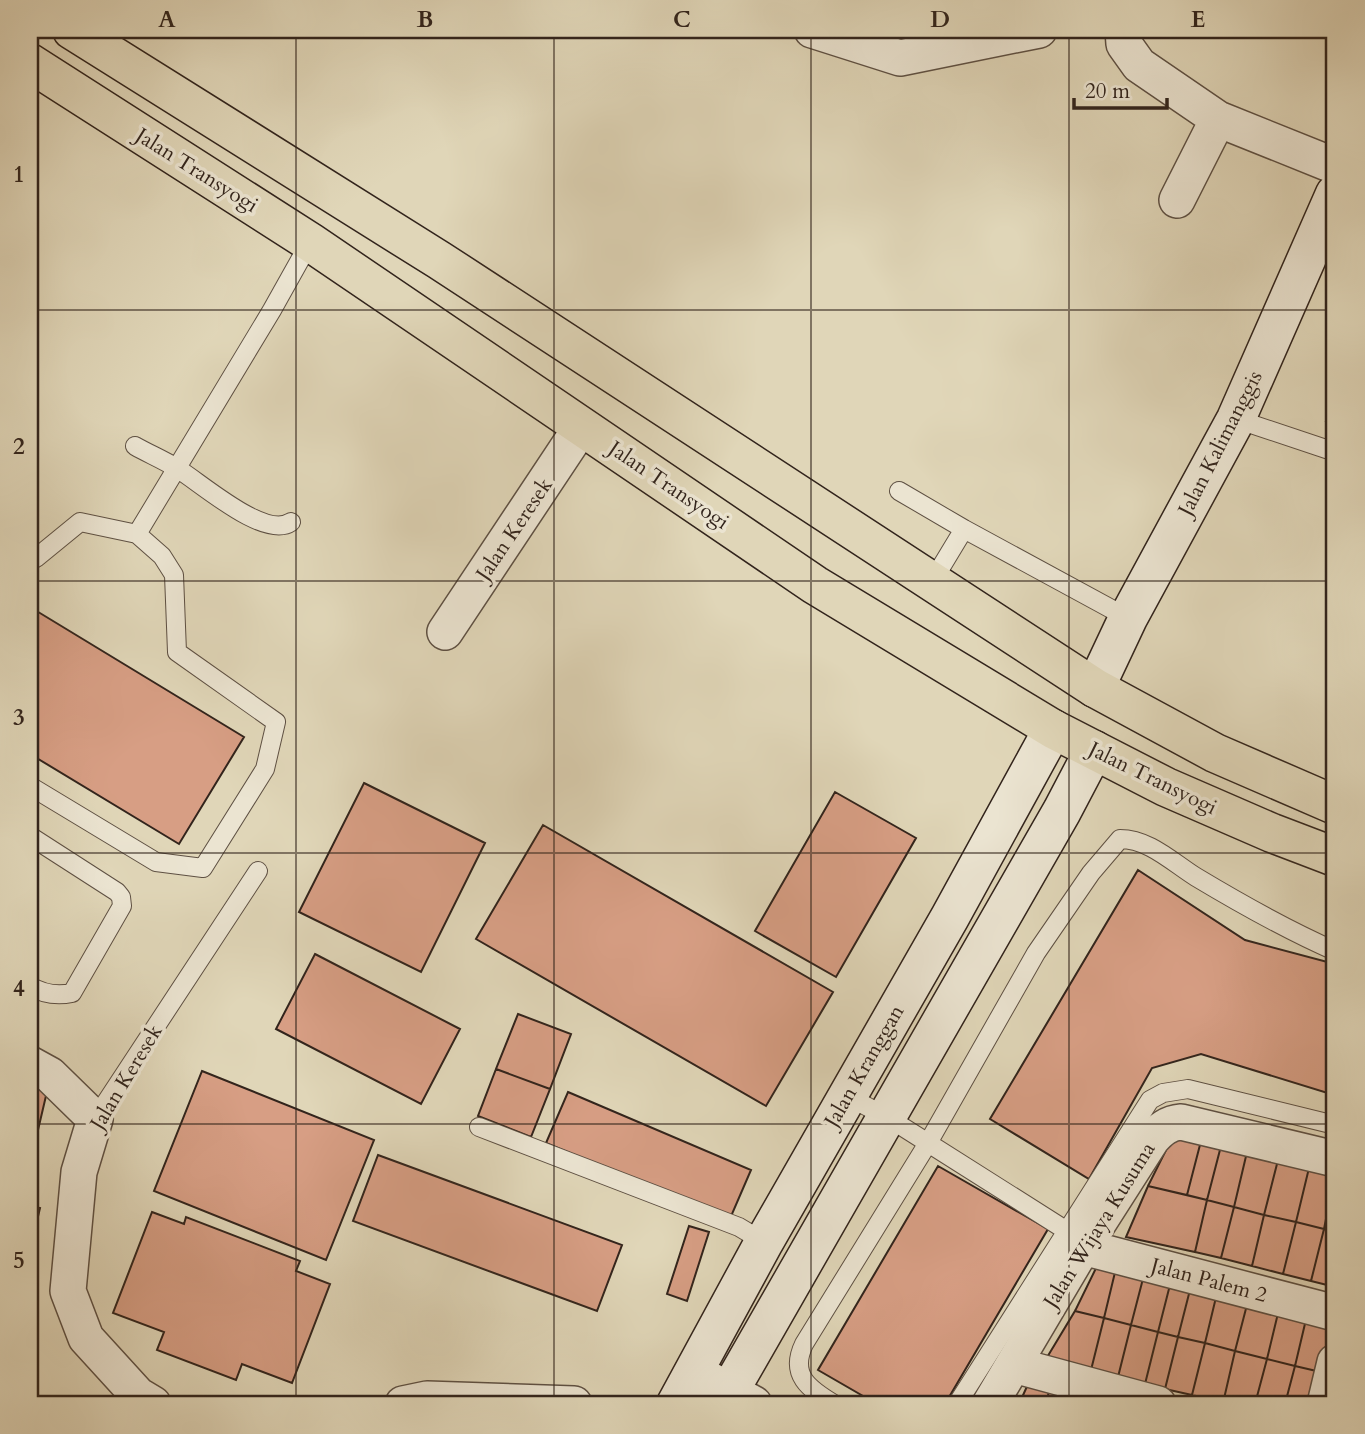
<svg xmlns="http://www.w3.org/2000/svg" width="1365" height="1434" viewBox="0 0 1365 1434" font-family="Cardo,serif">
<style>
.building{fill:#d79e84;stroke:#32241c;stroke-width:2}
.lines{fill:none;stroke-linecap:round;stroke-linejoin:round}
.lane-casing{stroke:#5e5043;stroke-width:20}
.street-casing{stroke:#5e5043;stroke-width:38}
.secondary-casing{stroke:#32241c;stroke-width:41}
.highway-casing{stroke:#32241c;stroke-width:41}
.lane{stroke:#ebe4d1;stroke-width:18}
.street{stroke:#ebe4d1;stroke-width:35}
.secondary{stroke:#ebe4d1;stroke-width:38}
.highway{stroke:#e0d6b8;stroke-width:38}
.grid{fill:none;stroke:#32241c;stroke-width:2;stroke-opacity:0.55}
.labels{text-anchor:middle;stroke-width:7;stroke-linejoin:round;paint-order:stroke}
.street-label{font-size:21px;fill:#32241c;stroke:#ebe4d1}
.neatline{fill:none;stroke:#32241c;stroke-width:2.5}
.grid-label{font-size:23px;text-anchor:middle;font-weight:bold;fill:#32241c}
</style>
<rect width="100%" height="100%" fill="#e0d6b8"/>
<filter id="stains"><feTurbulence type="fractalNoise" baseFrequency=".00286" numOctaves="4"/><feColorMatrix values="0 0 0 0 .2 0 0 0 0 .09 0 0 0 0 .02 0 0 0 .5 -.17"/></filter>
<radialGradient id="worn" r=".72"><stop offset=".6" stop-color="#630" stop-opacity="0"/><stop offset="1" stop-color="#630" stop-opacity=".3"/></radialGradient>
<!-- building -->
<path class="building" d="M1335,395V424L1326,421Z
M30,607L244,737L179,844L30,754Z
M364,783L485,843L421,972L299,912Z
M835,792L916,838L836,977L755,931Z
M543,825L833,992L766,1106L476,939Z
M1138,870L1245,940L1335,964V1091L1334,1095L1201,1054L1152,1068L1089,1179L990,1119Z
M315,954L460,1029L421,1104L276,1029Z
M518,1014L571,1034L550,1089L496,1069Z
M496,1069L550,1089L531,1137L478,1116Z
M202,1071L374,1140L326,1260L154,1191Z
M30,1079L49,1083L38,1130L30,1128Z
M568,1092L751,1170L729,1221L546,1143Z
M1174,1134L1201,1141L1187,1195L1148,1186Z
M1201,1141L1221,1146L1207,1200L1187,1195Z
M1221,1146L1247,1152L1234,1207L1207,1200Z
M1247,1152L1278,1160L1264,1215L1234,1207Z
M378,1155L622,1245L597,1311L353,1221Z
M1278,1160L1309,1168L1296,1222L1264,1215Z
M938,1166L1048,1229L945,1404H877L818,1370Z
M1309,1168L1335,1174L1324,1229L1296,1222Z
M1335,1182V1232L1324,1229Z
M1148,1186L1207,1200L1195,1252L1126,1237Z
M1207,1200L1234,1207L1221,1258L1195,1252Z
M30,1206L40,1208L30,1251Z
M1234,1207L1264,1215L1252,1266L1221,1258Z
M152,1212L184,1224L186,1217L300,1261L296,1271L330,1284L292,1383L242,1364L236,1380L157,1350L164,1332L113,1313Z
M1264,1215L1296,1222L1283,1274L1252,1266Z
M1296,1222L1324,1229L1311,1281L1283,1274Z
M689,1226L709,1232L687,1301L667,1294Z
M1324,1229L1335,1232V1287L1311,1281Z
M1100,1260L1117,1264L1104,1318L1075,1311Z
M1117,1264L1145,1271L1131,1325L1104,1318Z
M1145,1271L1172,1277L1158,1332L1131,1325Z
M1172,1277L1192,1282L1178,1337L1158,1332Z
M1192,1282L1218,1289L1205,1343L1178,1337Z
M1218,1289L1249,1297L1235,1351L1205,1343Z
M1249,1297L1280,1305L1267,1359L1235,1351Z
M1280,1305L1308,1311L1295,1366L1267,1359Z
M1075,1311L1104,1318L1091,1370L1046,1359Z
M1308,1311L1335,1318V1332L1325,1373L1295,1366Z
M1104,1318L1131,1325L1118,1377L1091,1370Z
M1131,1325L1158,1332L1145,1384L1118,1377Z
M1158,1332L1178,1337L1165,1389L1145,1384Z
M1178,1337L1205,1343L1192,1395L1165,1389Z
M1205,1343L1235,1351L1223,1403L1192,1395Z
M1235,1351L1267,1359L1255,1404L1223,1403Z
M1267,1359L1295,1366L1285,1404H1255Z
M1295,1366L1325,1373L1317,1404H1285Z
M1029,1382L1050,1387L1046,1404H1019Z
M1050,1387L1071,1392L1068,1404H1046Z
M1071,1392L1091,1397L1090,1404H1068Z"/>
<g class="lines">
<defs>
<path id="lane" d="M1236,419L1335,452
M135,446C149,454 164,460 178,469C201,483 265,540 291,522
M899,491L964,529L1128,618
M137,534L272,310L310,242
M30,558H36L80,522L137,534L162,556L174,575L177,652L276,722L265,769L203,868L156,862L30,786
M932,582L964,529
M30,836L117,892L121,897L122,906L72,993C57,996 43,994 30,986
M847,1096L887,1117L1067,1231
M95,1119L258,871
M479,1127L739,1227L764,1242
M834,1404C809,1389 789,1375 804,1344L928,1143L1036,953L1091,873L1120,839C1149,839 1172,862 1196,877C1241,904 1287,930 1335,951
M957,1404L1150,1100L1163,1093L1188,1089L1335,1125"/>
<path id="street" d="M812,30L900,58L1039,30
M1123,30L1124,44L1139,65L1218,119L1335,166
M1177,200L1218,119
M445,632L582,426
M30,1064L50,1075L95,1119L79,1172L68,1291L86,1338L138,1395L153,1404
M1083,1247L1335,1313
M1014,1365L1158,1404
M705,1377L754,1404
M403,1404L427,1399L574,1404
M990,1404L1083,1247L1152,1139C1160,1130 1168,1123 1181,1122L1335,1159
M1325,1404L1335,1362"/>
<path id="secondary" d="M1095,688L1128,618L1236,419L1335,194
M676,1404L764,1242L950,917L1053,729
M699,1404L730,1390L1062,811L1094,750"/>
<path id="highway" d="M72,30L439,260L1095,688L1215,753L1335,805
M30,63L310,242L815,585L1053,729L1166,787L1272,833L1335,857"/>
</defs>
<!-- lane casing -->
<use href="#lane" class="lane-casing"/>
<!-- street casing -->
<use href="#street" class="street-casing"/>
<!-- secondary casing -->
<use href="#secondary" class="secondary-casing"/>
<!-- highway casing -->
<use href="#highway" class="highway-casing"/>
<!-- lane -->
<use href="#lane" class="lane"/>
<!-- street -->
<use href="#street" class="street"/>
<!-- secondary -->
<use href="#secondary" class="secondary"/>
<!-- highway -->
<use href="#highway" class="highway"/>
</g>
<!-- grid -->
<path class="grid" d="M296,30V1404M554,30V1404M811,30V1404M1069,30V1404M30,310H1335M30,581H1335M30,853H1335M30,1124H1335"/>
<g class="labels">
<!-- street labels -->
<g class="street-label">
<text transform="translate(197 170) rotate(32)" y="7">Jalan Transyogi</text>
<text transform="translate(1220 443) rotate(-63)" y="7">Jalan Kalimanggis</text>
<text transform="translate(669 485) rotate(34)" y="7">Jalan Transyogi</text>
<text transform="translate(514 529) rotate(-56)" y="7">Jalan Keresek</text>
<text transform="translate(1153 778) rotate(26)" y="7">Jalan Transyogi</text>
<text transform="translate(864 1066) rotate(-60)" y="7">Jalan Kranggan</text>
<text transform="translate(126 1077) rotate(-59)" y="7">Jalan Keresek</text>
<text transform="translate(1099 1225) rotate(-58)" y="7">Jalan Wijaya Kusuma</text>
<text transform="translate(1209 1280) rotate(15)" y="7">Jalan Palem 2</text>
</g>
</g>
<!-- margin -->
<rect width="1365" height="1434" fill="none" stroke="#e0d6b8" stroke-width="77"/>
<!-- scale -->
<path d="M1074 98v10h93v-10" fill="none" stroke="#32241c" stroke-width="3.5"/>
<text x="1085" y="98" font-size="21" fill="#32241c" stroke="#ebe4d1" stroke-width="5" paint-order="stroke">20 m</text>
<rect x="38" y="38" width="1288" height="1358" class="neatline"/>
<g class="grid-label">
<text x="167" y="27">A</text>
<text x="425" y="27">B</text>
<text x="682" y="27">C</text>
<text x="940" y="27">D</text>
<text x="1198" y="27">E</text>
<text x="19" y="182">1</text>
<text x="19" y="454">2</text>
<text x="19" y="725">3</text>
<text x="19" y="996">4</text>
<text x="19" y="1268">5</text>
</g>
<rect width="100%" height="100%" filter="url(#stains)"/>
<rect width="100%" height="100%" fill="url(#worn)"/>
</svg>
